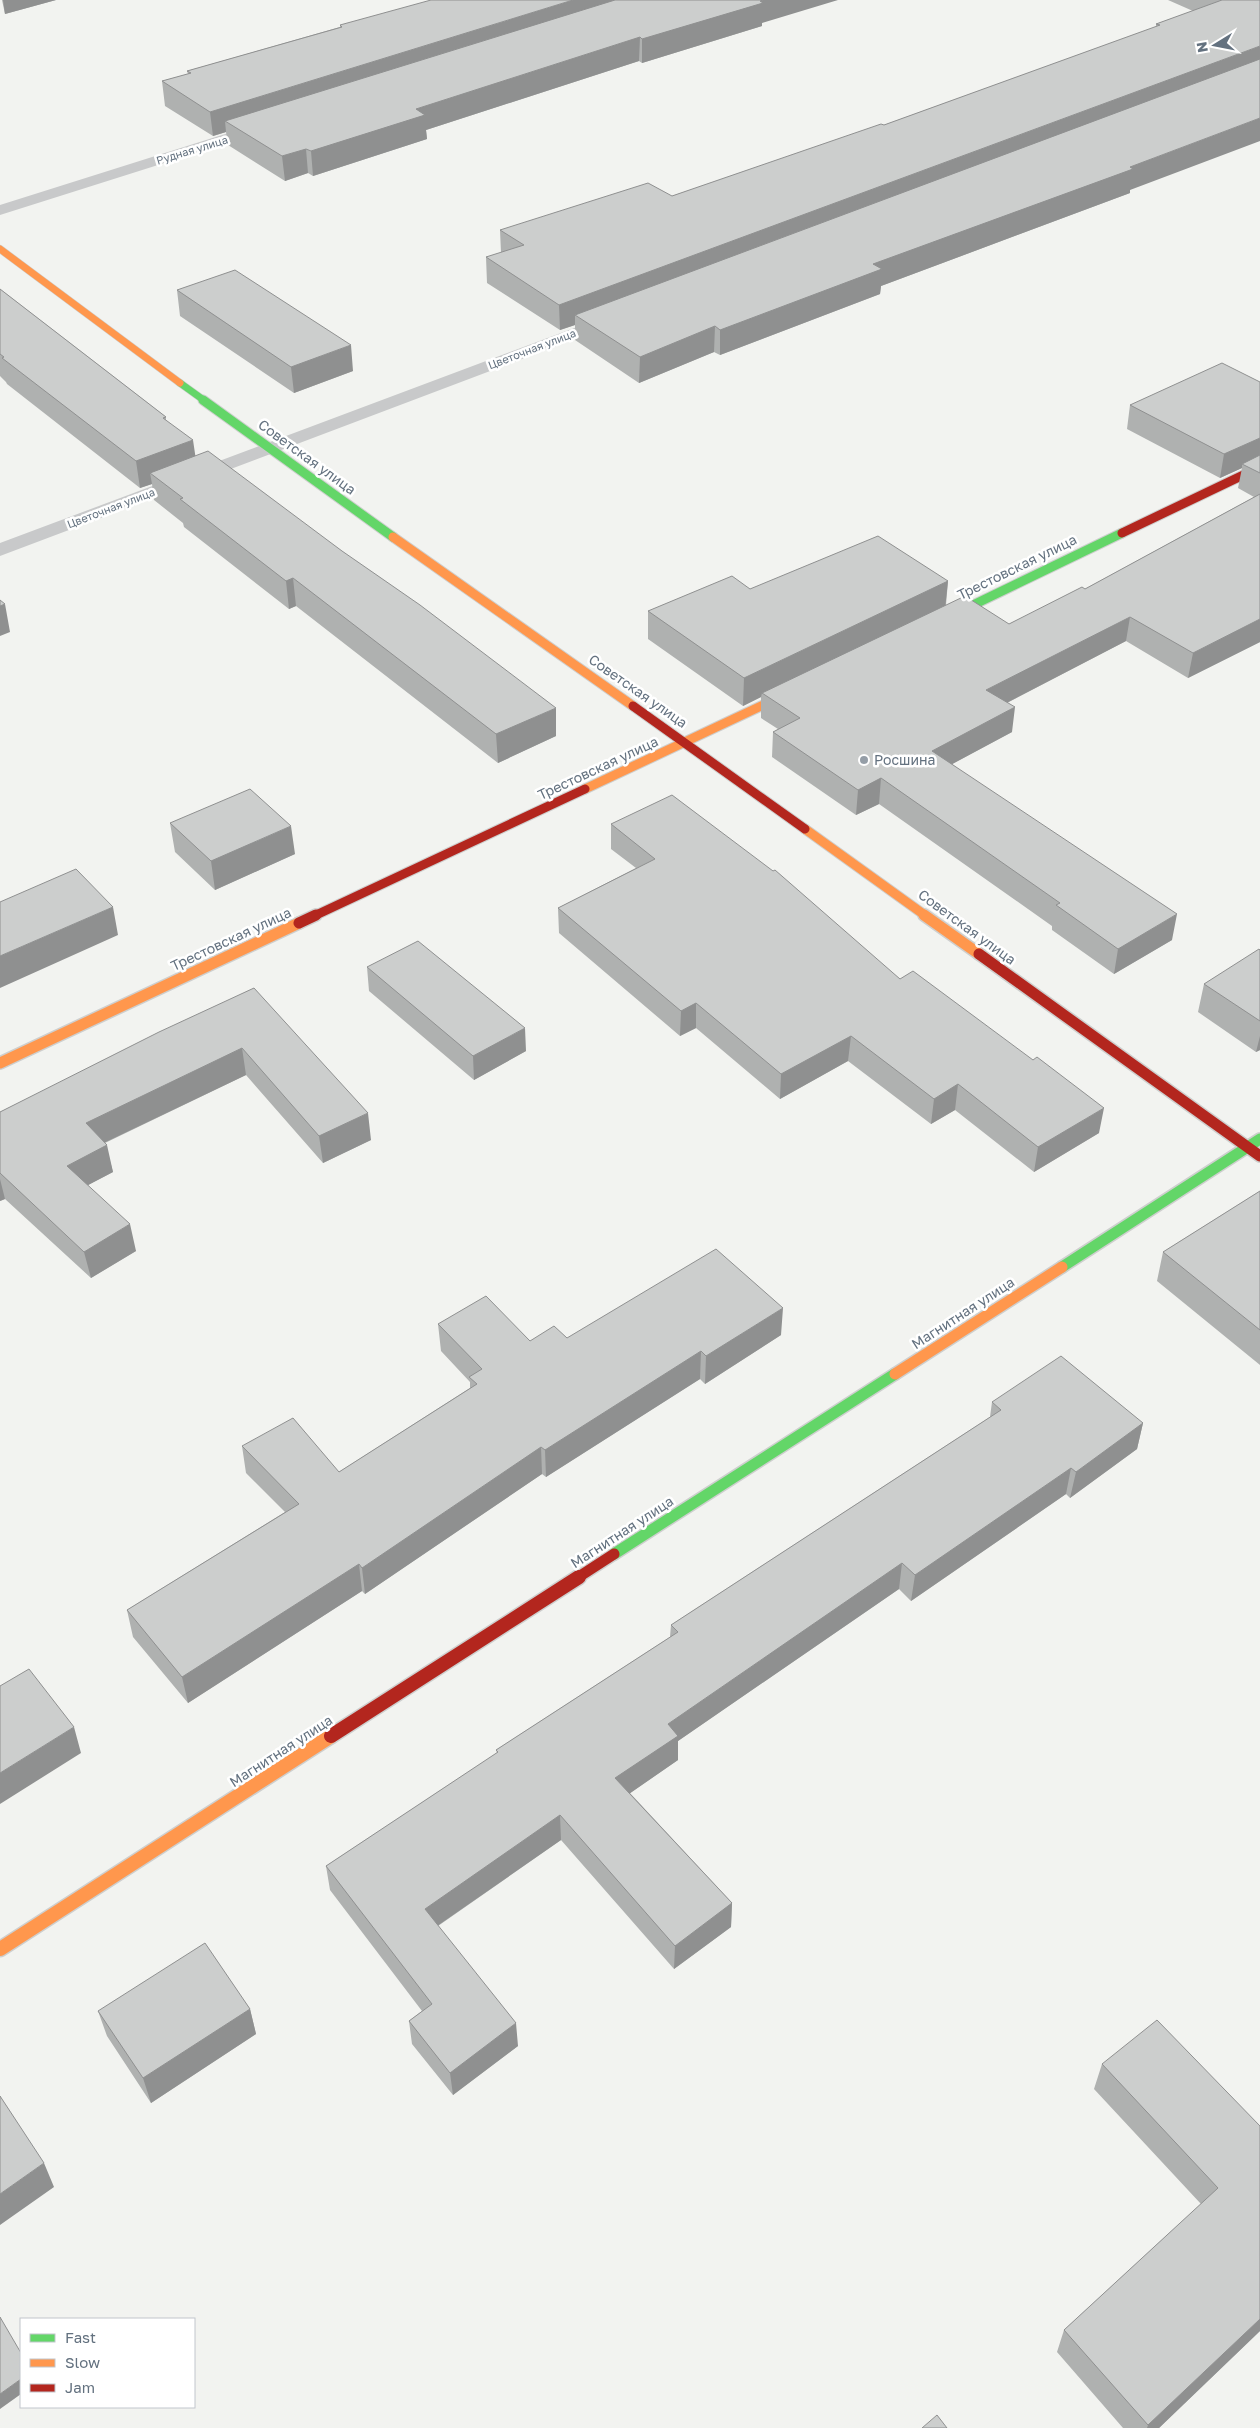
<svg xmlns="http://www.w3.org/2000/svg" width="1260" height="2428" viewBox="0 0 1260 2428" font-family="'Golos Text',sans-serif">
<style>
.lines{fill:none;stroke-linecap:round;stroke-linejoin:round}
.fast-far2-casing{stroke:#cecfce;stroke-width:8}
.fast-far1-casing{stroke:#cecfce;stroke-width:11}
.fast-casing{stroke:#cecfce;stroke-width:14}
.slow-far3-casing{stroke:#cecfce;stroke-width:8}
.slow-far2-casing{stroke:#cecfce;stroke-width:11}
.slow-far1-casing{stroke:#cecfce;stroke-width:14}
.slow-casing{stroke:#cecfce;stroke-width:17}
.jam-far2-casing{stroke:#cecfce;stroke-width:11}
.jam-far1-casing{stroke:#cecfce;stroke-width:14}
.jam-casing{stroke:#cecfce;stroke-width:17}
.street{fill:#c8c9ca;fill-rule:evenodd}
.fast-far2{stroke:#63d668;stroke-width:7}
.fast-far1{stroke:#63d668;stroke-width:9}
.fast{stroke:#63d668;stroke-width:11}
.slow-far3{stroke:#ff974d;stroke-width:7}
.slow-far2{stroke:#ff974d;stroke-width:9}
.slow-far1{stroke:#ff974d;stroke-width:11}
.slow{stroke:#ff974d;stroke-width:14}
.jam-far2{stroke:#b3261e;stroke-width:9}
.jam-far1{stroke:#b3261e;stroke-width:11}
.jam{stroke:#b3261e;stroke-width:14}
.wall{fill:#afb1b0}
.shaded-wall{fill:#8f9090}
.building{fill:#cccecd;stroke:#8f9090}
.poi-dot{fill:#959ea7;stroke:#fff;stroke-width:2}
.labels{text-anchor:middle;stroke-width:5;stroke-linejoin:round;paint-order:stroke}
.far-street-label{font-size:11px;fill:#63717f;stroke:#fff}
.street-label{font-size:14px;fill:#63717f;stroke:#fff}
.poi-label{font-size:14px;fill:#63717f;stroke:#fff;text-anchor:start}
</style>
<rect width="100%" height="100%" fill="#f2f3f0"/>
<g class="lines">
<defs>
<path id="fast-far2" d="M180,383L205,401"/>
<path id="fast-far1" d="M203,400L393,537
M942,620L1122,533"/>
<path id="fast" d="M1062,1267L1260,1139
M614,1554L895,1374"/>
<path id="slow-far3" d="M0,249L180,383"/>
<path id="slow-far2" d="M393,537L633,706
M585,789L795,690
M805,829L926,916"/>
<path id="slow-far1" d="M924,915L979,954
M0,1063L299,923
M895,1374L1062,1267"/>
<path id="slow" d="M0,1949L331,1736"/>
<path id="jam-far2" d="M1122,533L1260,467
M633,706L805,829
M314,916L585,789"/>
<path id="jam-far1" d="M299,923L316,915
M979,954L1260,1156
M577,1578L614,1554"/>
<path id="jam" d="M331,1736L579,1577"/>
</defs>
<!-- fast-far2 casing -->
<use href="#fast-far2" class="fast-far2-casing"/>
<!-- fast-far1 casing -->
<use href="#fast-far1" class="fast-far1-casing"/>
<!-- fast casing -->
<use href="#fast" class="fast-casing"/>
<!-- slow-far3 casing -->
<use href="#slow-far3" class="slow-far3-casing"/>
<!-- slow-far2 casing -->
<use href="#slow-far2" class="slow-far2-casing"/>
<!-- slow-far1 casing -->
<use href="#slow-far1" class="slow-far1-casing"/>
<!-- slow casing -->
<use href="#slow" class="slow-casing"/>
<!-- jam-far2 casing -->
<use href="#jam-far2" class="jam-far2-casing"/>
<!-- jam-far1 casing -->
<use href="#jam-far1" class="jam-far1-casing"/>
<!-- jam casing -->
<use href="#jam" class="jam-casing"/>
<!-- street -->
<path class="street" d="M263,122L271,127L269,130L0,215V205Z
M609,315L615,316L618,320L615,324L0,556V543Z"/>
<!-- fast-far2 -->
<use href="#fast-far2" class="fast-far2"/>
<!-- fast-far1 -->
<use href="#fast-far1" class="fast-far1"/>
<!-- fast -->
<use href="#fast" class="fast"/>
<!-- slow-far3 -->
<use href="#slow-far3" class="slow-far3"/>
<!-- slow-far2 -->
<use href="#slow-far2" class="slow-far2"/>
<!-- slow-far1 -->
<use href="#slow-far1" class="slow-far1"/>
<!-- slow -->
<use href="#slow" class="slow"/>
<!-- jam-far2 -->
<use href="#jam-far2" class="jam-far2"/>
<!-- jam-far1 -->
<use href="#jam-far1" class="jam-far1"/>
<!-- jam -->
<use href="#jam" class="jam"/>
</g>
<!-- wall -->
<path class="wall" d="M2,0H56L5,14Z
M1168,0H1260L1130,190V193L881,286L880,294L720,355L714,352L639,383L575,340V325L560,330L487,283L486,257L501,253L500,230L672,196L884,125L1156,27V24L1193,11Z
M762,23V26L642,63L639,61L426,130L427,139L313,176L308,173L285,181L228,145L226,132L213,136L165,106L162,81L188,74L187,71L340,27V25Z
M0,289L166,417V420L195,456L556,736L498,763L296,606L289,609L184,527L183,523L154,500L152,484L140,488L7,384L6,382L0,376Z
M177,290L353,371L294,393L180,316Z
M1260,382V642L1188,678L1126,641L1007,703L1012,732L952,764L1172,940L1114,974L1052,930V926L879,804L856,815L772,757L773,732L778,729L761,718V697L743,706L648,639V611L750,589L948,581L946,605L1009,624L1085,589L1254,497L1238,488L1242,468L1220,478L1127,429L1130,405Z
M170,823L295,854L215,890L175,852Z
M611,824L900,979L1099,1133L1034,1172L955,1110L931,1124L848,1061L780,1099L696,1028L680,1036L559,933L558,908L636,868L611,849Z
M1260,950V1050L1256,1052L1198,1012L1204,984Z
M367,967L526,1051L474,1080L369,991Z
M254,988L371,1140L323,1163L246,1075L105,1143L113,1172L88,1185L136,1251L91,1278L5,1199L0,1201V1112Z
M1260,1191V1365L1157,1281L1163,1252Z
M438,1324L530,1341L567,1338L781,1335L705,1384L700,1379L546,1477L542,1474L365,1594L362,1591L188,1703L133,1637L127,1610L285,1512L246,1473L242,1446L339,1472L470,1388V1382L441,1351Z
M992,1402L1143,1423L1137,1449L1070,1498L1066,1494L911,1601L899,1589L678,1741V1760L630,1793L732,1903L731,1927L674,1969L561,1840L438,1926L518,2046L453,2095L412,2044L409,2021L422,2011L330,1890L326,1866L497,1753L496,1750L670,1637L671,1625L990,1417Z
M250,2009L256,2034L151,2103L107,2036L98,2011Z
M1102,2064L1260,2126V2331L1159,2428H1123L1057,2352L1064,2330L1201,2204L1094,2089Z"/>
<!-- shaded-wall -->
<path class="shaded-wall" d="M3,0H56L5,14Z
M573,0H648L225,121L226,132L213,136L210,112Z
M763,0H838L762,23V26L642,63V39Z
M640,37L639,61L426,130L427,139L313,176L311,151L416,109Z
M1260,46V68L575,315V325L560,330L559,305Z
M1260,118V141L1130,190V193L881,286L880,294L720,355V330L873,264Z
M306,149L308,173L285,181L282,156Z
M715,326L714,352L639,383L640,357Z
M351,345L353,371L294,393L291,367Z
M1260,438V459L1242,464V468L1220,478L1224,454Z
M193,440L197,467L150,473L152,484L140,488L136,461Z
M293,578L296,606L289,609L286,581Z
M948,581L945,609L762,693L761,697L743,706L744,678Z
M5,604L10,632L0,636V606Z
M1130,617L1126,641L983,715L986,690Z
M1260,619V642L1188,678L1193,653Z
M1015,707L1012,732L930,776L932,751Z
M556,708V736L498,763L496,734Z
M881,778L879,804L856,815L858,790Z
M291,826L295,854L215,890L211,861Z
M113,907L118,935L0,988V956Z
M1177,914L1172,940L1114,974L1118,949Z
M696,1003V1028L680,1036L681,1011Z
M525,1028L526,1051L474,1080L473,1056Z
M851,1036L848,1061L780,1099L781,1074Z
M1260,1036V1050L1256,1052Z
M242,1048L246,1075L91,1149L86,1123Z
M958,1084L955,1110L931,1124L934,1099Z
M1104,1108L1099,1133L1034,1172L1038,1147Z
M368,1113L371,1140L323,1163L319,1136Z
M107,1145L113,1172L73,1193L67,1166Z
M0,1179L5,1199L0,1201Z
M130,1224L136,1251L91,1278L84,1252Z
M783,1308L781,1335L705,1384L706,1356Z
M701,1351L700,1379L546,1477L545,1450Z
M1143,1423L1137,1449L1070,1498L1076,1472Z
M541,1447L542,1474L365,1594L362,1568Z
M1071,1468L1066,1494L911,1601L915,1575Z
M902,1563L899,1589L678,1741V1760L616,1803L615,1778L668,1724Z
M359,1564L362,1591L188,1703L182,1677Z
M74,1727L81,1753L0,1804V1773Z
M560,1815L561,1840L427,1933L425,1909Z
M732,1903L731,1927L674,1969L675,1946Z
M250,2009L256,2034L151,2103L143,2078Z
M516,2023L518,2046L453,2095L450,2073Z
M44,2163L54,2187L0,2225V2194Z
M1260,2319V2331L1159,2428H1147L1148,2425Z
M21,2379V2394L0,2409V2394Z"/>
<!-- building -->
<path class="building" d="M431,0H573L210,112L162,81L191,73L187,71L342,27L340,25Z
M615,0H763L760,1L763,3L642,39L640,37L416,109L425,115L311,151L306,149L282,156L225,121Z
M1222,0H1260V46L559,305L486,257L524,245L500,230L648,183L672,196L881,124L884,125L1160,25L1156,24Z
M1260,59V118L1130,167L1133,169L873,264L882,269L720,330L715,326L640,357L575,315Z
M235,270L351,345L291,367L177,290Z
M0,289L166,417L163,418L193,440L136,461L2,358L4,357L0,354Z
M1222,363L1260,382V438L1224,454L1130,405Z
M208,451L342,551L420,605L556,708L496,734L293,578L286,581L180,499L183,498L150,473Z
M1260,455V473L1242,464Z
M1260,494V619L1193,653L1130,617L986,690L1015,707L932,751L1177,914L1118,949L1056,905L1060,903L881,778L858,790L773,732L800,718L762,693L965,596L1009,624L1082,587L1085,589Z
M878,536L948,581L744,678L648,611L732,576L750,589Z
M0,600L5,604L0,606Z
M250,789L291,826L211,861L170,823Z
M672,795L773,871L775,870L900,979L913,971L1033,1060L1037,1057L1104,1108L1038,1147L958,1084L934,1099L851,1036L781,1074L696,1003L681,1011L558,908L655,859L611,824Z
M76,869L113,907L0,956V902Z
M418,941L525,1028L473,1056L367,967Z
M1259,949L1260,950V1021L1204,984Z
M254,988L368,1113L319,1136L242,1048L86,1123L107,1145L67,1166L130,1224L84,1252L0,1173V1112L159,1032Z
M1260,1191V1330L1163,1252Z
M716,1249L783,1308L706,1356L701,1351L545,1450L541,1447L362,1568L359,1564L182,1677L127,1610L299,1504L242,1446L293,1418L339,1472L477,1384L469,1377L482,1369L438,1324L486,1296L530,1341L554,1326L567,1338Z
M1061,1356L1143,1423L1076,1472L1071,1468L915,1575L902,1563L668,1724L678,1736L615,1778L732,1903L675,1946L560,1815L425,1909L516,2023L450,2073L409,2021L432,2004L326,1866L498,1752L496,1750L678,1632L671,1625L1001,1410L992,1402Z
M29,1669L74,1727L0,1773V1686Z
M205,1943L250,2009L143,2078L98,2011Z
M1157,2020L1260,2126V2319L1148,2425L1064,2330L1218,2188L1102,2064Z
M0,2096L44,2163L0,2194Z
M0,2317L21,2353V2379L0,2394Z
M937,2415L947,2428H922Z"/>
<!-- markers -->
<circle class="poi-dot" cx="864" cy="760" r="5"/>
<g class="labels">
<!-- far-street labels -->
<g class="far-street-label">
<text transform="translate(192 150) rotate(-17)" y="4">Рудная улица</text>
<text transform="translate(532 349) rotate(-21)" y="4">Цветочная улица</text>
<text transform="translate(111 508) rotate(-21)" y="4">Цветочная улица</text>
</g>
<!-- street labels -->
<g class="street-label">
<text transform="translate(307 457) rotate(36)" y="5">Советская улица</text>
<text transform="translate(1017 567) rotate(-26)" y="5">Трестовская улица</text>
<text transform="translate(638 691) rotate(35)" y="5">Советская улица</text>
<text transform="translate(598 768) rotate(-25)" y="5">Трестовская улица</text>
<text transform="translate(967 927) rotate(36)" y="5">Советская улица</text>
<text transform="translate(231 939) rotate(-25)" y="5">Трестовская улица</text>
<text transform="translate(963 1313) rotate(-33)" y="5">Магнитная улица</text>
<text transform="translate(622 1532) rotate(-33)" y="5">Магнитная улица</text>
<text transform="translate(281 1751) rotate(-33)" y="5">Магнитная улица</text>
</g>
<!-- poi labels -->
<g class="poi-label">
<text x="874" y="765">Росшина</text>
</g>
</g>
<!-- legend -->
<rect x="20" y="2318" width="175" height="90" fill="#ffffff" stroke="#c1c6cc"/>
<rect x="30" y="2334" width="25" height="8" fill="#63d668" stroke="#c1c6cc"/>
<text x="65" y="2343" font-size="15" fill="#63717f">Fast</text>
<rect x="30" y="2359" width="25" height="8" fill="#ff974d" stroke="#c1c6cc"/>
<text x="65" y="2368" font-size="15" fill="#63717f">Slow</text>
<rect x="30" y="2384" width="25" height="8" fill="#b3261e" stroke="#c1c6cc"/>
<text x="65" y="2393" font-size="15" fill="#63717f">Jam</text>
<!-- north arrow -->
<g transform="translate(1215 45) rotate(260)" stroke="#ffffff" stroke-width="4" paint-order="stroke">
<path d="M0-4L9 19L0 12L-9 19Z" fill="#63717f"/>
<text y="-8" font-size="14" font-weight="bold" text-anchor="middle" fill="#63717f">N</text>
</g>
</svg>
